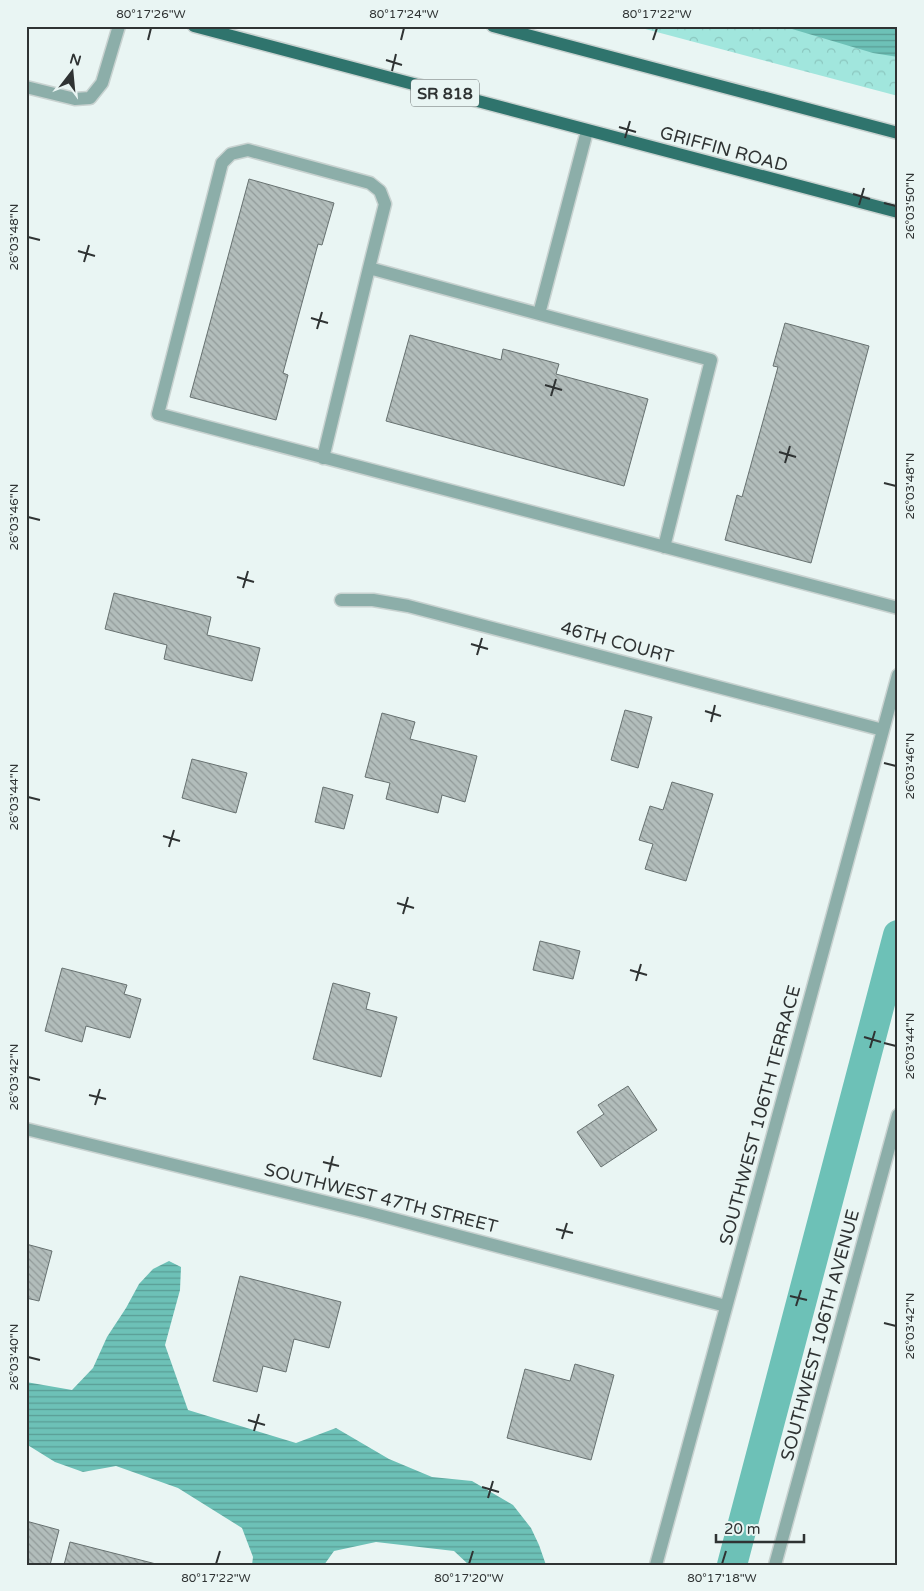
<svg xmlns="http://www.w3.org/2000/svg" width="924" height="1591" viewBox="0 0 924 1591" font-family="'Varela Round',sans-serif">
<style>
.park{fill:url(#park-crowns)}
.water{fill:url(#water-rules)}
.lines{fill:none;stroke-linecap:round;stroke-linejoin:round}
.canal{stroke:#6dc1b7;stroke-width:30}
.building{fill:url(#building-back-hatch);stroke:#677170}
.service-casing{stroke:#c8d2d0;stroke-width:15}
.minor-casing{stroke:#c8d2d0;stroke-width:15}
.primary-casing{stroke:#c8d2d0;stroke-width:15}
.service{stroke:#8caea9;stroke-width:12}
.minor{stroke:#8caea9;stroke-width:12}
.primary{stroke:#2f746d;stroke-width:12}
.ticks{fill:none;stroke:#2f3333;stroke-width:2}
.labels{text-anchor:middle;stroke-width:4;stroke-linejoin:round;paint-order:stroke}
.shield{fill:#e9f5f3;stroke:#676d6d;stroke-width:1}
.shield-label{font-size:16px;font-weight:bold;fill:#2f3333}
.street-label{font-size:18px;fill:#2f3333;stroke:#e9f5f3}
.neatline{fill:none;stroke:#2f3333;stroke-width:2}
.ticks-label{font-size:12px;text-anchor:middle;fill:#2f3333}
</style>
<defs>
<pattern id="park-crowns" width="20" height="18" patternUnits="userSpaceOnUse" patternTransform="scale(1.25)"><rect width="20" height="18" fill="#a1e6dd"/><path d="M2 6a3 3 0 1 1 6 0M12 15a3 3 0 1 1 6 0" fill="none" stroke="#8bc6be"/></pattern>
<pattern id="water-rules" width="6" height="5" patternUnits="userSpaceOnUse" patternTransform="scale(1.25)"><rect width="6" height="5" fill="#6dc1b7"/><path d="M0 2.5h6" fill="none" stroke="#5a9d95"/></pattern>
<pattern id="building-back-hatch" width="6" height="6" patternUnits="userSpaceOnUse" patternTransform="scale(1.25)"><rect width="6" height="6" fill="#b2bdbb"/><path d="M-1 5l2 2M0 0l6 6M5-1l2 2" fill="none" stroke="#919a99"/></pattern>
</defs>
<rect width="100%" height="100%" fill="#e9f5f3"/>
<!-- park -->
<path class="park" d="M634,26H898V96Z"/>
<!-- water -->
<path class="water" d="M782,26H898V57L873,53Z
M169,1261L181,1267L180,1290L165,1345L188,1410L296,1443L336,1428L389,1459L432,1477L472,1481L513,1505L531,1528L539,1545L546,1565H469L454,1551L376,1542L334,1551L324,1565H252L253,1557L242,1528L178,1488L116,1466L83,1472L55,1462L26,1444V1382L72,1390L93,1368L107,1337L126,1308L139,1284L153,1269Z"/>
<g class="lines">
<!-- canal -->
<path class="canal" d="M732,1565L898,935"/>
</g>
<!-- building -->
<path class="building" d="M249,179L334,203L322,245L318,244L283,373L288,375L276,420L190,397Z
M785,323L869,346L811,563L725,540L737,495L742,497L778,367L773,366Z
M410,335L501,360L503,349L559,364L556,374L648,399L624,486L386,421Z
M114,593L211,617L207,635L260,648L252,681L164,659L167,645L105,629Z
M625,710L652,717L638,768L611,760Z
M382,713L415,722L410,739L477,756L465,802L442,795L438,813L386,799L390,783L365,777Z
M192,759L247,773L236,813L182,798Z
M672,782L713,794L686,881L645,869L653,844L639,840L650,806L663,810Z
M323,787L353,795L344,829L315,822Z
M540,941L580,951L573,979L533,970Z
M62,968L127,985L124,994L141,999L130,1038L86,1026L82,1042L45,1031Z
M333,983L370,993L366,1009L397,1017L381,1077L313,1059Z
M628,1086L657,1130L601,1167L577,1132L604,1114L598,1105Z
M26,1244L52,1251L39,1301L26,1298Z
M240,1276L341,1302L329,1348L294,1339L286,1372L263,1366L257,1392L213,1381Z
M575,1364L614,1375L591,1460L507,1438L525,1369L570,1381Z
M26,1521L59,1530L50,1565H26Z
M70,1542L160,1565H64Z"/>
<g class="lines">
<defs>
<path id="service" d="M26,87L75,99L90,98L102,83L119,26
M587,131L539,314L369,268L385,204L380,191L370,183L248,150L231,154L222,163L158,414L898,608
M539,314L711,360L664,547
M323,458L369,268"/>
<path id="minor" d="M341,600H373L408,606L883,730
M26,1129L367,1212L726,1306
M656,1565L898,675
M775,1565L898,1115"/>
<path id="primary" d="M194,26L898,212
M493,26L898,133"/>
</defs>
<!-- service casing -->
<use href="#service" class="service-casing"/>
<!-- minor casing -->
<use href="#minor" class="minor-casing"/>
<!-- primary casing -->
<use href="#primary" class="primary-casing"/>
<!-- service -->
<use href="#service" class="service"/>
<!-- minor -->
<use href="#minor" class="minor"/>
<!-- primary -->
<use href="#primary" class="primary"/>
</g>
<!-- ticks -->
<path class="ticks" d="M148,40L151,28M401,40L404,28M653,40L657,28M386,60L402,65M392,71L396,54M619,127L636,132M625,138L630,121M853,194L870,199M884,203L896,206M859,205L864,188M28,237L40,240M78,251L95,256M84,262L89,245M311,318L328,323M317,329L322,312M545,385L562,390M551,396L556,379M779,452L796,457M785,463L790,446M884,483L896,486M28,517L40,520M237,577L254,582M243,588L248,571M471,644L488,649M477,655L482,638M705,711L721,716M711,722L715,705M884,763L896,766M28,797L40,800M163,836L180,841M169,847L174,830M397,903L414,908M403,914L408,897M630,970L647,975M636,981L641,964M864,1037L881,1042M884,1043L896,1046M870,1048L875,1031M28,1077L40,1080M89,1095L106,1099M95,1105L100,1089M323,1162L339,1166M329,1172L333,1156M556,1229L573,1233M562,1239L567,1223M790,1296L807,1300M796,1306L801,1290M884,1323L896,1326M28,1357L40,1360M248,1420L265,1425M254,1431L259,1414M482,1487L499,1492M488,1498L493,1481M216,1564L220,1551M469,1564L473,1551M722,1564L726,1551"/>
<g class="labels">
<!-- shield labels -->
<rect class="shield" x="411" y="79.5" width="68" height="27" rx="4"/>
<g class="shield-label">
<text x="445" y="99">SR 818</text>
</g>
<!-- street labels -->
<g class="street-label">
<text transform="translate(724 149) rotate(15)" y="6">GRIFFIN ROAD</text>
<text transform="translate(617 642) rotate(15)" y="6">46TH COURT</text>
<text transform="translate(760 1115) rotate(-75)" y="6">SOUTHWEST 106TH TERRACE</text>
<text transform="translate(381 1198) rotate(14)" y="6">SOUTHWEST 47TH STREET</text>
<text transform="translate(820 1335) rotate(-75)" y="6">SOUTHWEST 106TH AVENUE</text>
</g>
</g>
<!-- border -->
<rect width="924" height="1591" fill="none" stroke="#e9f5f3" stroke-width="55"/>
<!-- north arrow -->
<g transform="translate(72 72) rotate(16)" stroke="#e9f5f3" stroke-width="4" paint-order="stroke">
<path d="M0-4L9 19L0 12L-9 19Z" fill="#2f3333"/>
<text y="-8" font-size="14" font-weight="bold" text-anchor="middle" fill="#2f3333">N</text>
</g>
<!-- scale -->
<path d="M716 1534v8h88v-8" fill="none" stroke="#2f3333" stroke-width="2.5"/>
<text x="724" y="1534" font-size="15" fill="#2f3333" stroke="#e9f5f3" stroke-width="4" paint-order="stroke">20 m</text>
<rect x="28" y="28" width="868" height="1536" class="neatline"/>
<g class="ticks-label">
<text x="151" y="18">80°17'26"W</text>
<text x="404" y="18">80°17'24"W</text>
<text x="657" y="18">80°17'22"W</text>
<text transform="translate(910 206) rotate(-90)" y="4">26°03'50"N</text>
<text transform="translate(14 237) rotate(-90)" y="4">26°03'48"N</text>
<text transform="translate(910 486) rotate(-90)" y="4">26°03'48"N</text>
<text transform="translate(14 517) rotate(-90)" y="4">26°03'46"N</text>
<text transform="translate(910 766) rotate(-90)" y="4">26°03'46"N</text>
<text transform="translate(14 797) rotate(-90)" y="4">26°03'44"N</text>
<text transform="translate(910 1046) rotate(-90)" y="4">26°03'44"N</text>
<text transform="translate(14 1077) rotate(-90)" y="4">26°03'42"N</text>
<text transform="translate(910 1326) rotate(-90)" y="4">26°03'42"N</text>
<text transform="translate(14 1357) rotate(-90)" y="4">26°03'40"N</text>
<text x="216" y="1582">80°17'22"W</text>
<text x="469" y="1582">80°17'20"W</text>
<text x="722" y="1582">80°17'18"W</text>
</g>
</svg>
